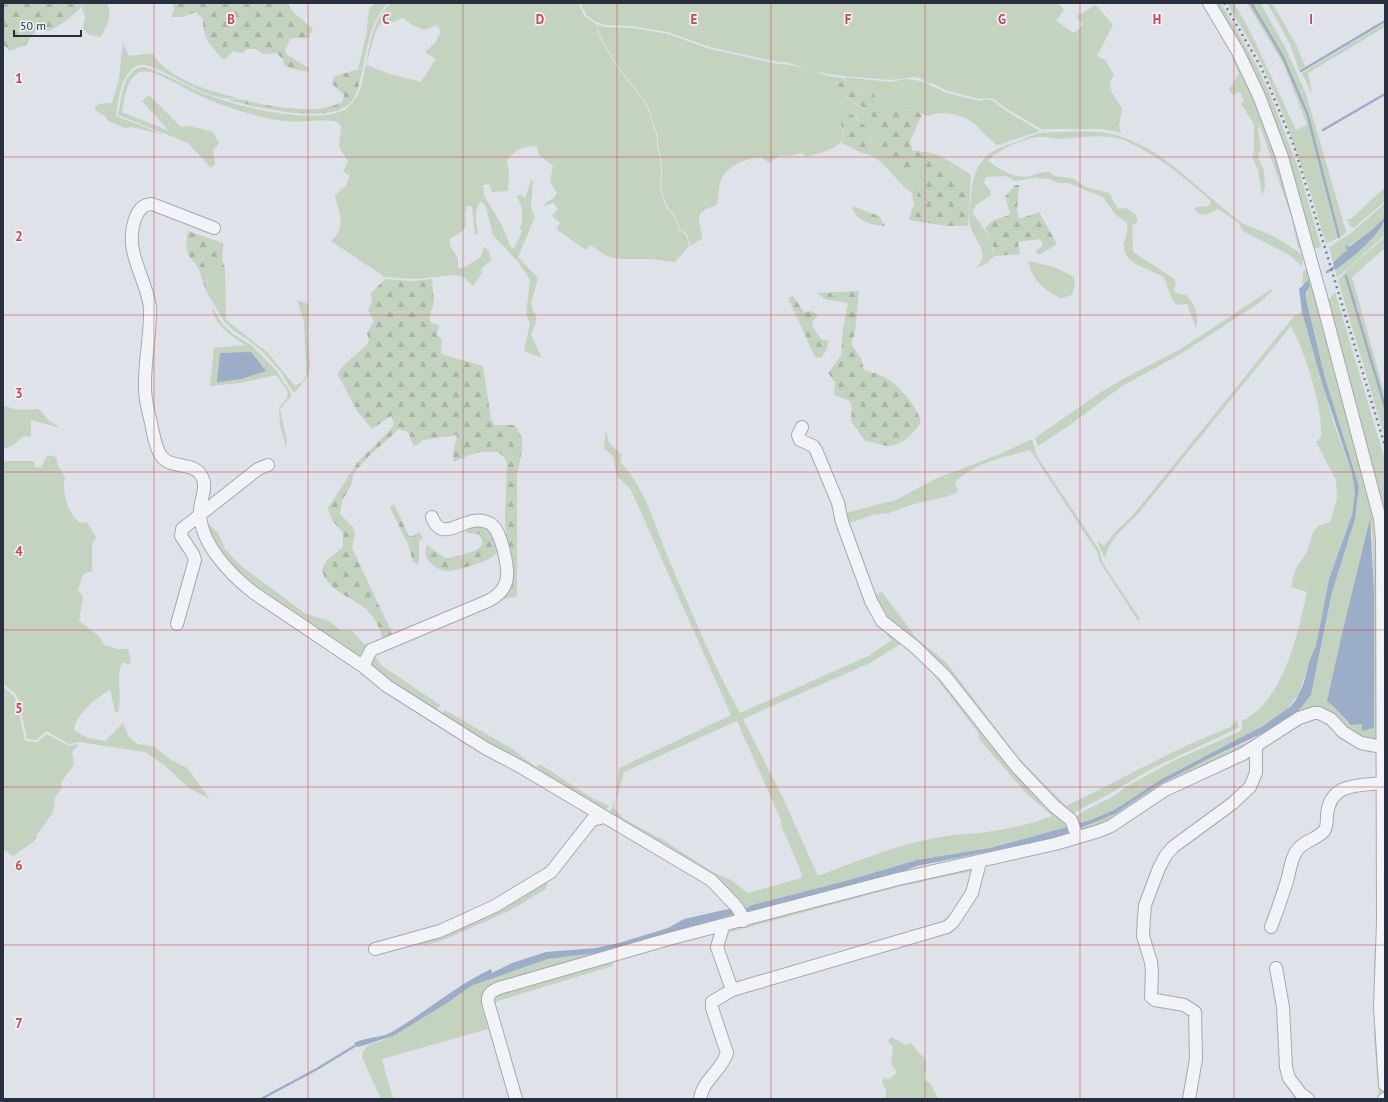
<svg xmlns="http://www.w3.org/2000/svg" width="1388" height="1102" viewBox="0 0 1388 1102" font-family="'PT Sans',sans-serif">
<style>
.green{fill:#c4d2c0;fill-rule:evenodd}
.forest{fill:url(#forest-firs)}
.water{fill:#9badc7}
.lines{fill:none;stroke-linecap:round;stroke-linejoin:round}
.stream{stroke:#9badc7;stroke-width:2.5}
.minor-casing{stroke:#a4a9b2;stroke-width:14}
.minor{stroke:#f1f3f6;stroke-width:12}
.rail{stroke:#798091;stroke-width:2.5;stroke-dasharray:2 4;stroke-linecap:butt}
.grid{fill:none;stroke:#ca4652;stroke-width:1;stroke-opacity:0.55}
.grid-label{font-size:13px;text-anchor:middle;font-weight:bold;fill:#ca4652;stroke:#eef1f5;stroke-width:3.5;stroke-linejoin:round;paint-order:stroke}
</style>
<defs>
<pattern id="forest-firs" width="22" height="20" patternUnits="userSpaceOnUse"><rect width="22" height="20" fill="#c4d2c0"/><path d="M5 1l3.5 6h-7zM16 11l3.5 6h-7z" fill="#a8b5a6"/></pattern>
</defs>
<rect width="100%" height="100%" fill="#dfe2e8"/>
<!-- green -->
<path class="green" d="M84,3H107C113,16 107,25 101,37L89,35L83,29L85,16L82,9Z
M375,3H388C371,20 368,44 363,67L358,69L366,36L369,9Z
M391,3H578L585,17L595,23L601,40L618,68L646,104L657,137V148L660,156L661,172L660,190L666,207L675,217L679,230L686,235L689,246L675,262L652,259H619L607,256L590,245L586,250L556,229L560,223L552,216L558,209L554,203L544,206L545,203L554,198L557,193L550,182L553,166L539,155L537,146C524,145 514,150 507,161L509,173L508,191L492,192L489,184L483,185L484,195L501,224L511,247L514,249L522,231L519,227L522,224V208L517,196L521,195L525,198L531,180L533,181L531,208L535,217L518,257L538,278L531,304L537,320L531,334L542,358L524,351L530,323L526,314L530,280L519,263L493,235L486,207L481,201C473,211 476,222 478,234L475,235L472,206H467L465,213L466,226L462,231L450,239V245L458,259V268H463L480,258L484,247L489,251L491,260L481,269L482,273L473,286L464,277L453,275L416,279L385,277L331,241C347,228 339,213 335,195L346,186L350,175L343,172L348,161L339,147L341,127L338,122C320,118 303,123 286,121C261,119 222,106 198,95C186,90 152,67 140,72C126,78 125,99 122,112L169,131L142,101L149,95L181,127L190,126L213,132L219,143L213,150L215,164L211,168L188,143L118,115C122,98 122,70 143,67C166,73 186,87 208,95C238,107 316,126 346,109C351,105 354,100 358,95C370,65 365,26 391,3ZM403,18L412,25L424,30L437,25L441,31L435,43L425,52L436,59L421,82L390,74L366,65L376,31L383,20L393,22Z
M580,3H1058L1064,10L1056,21L1074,33L1083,25L1076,16L1096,5L1113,25L1097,56L1105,60L1114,75C1104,88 1116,97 1122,109L1119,126L1121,133L1103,129H1041L1004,107L994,99L987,98L979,99L948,91L932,83H927L922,79L915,77L890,80L834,75L809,70L787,62H778L710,47L668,32L632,26L606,25L596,22L587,16Z
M1212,3H1221L1258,68L1273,102L1299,170L1321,247L1311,249L1284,156Z
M1227,3H1234L1250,31L1296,130L1307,125L1284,65L1247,3H1250C1265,27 1281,51 1292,77C1313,129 1325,184 1338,238L1326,244C1308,183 1289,124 1263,67C1253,45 1239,24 1227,3Z
M1252,3L1261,4L1285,47L1306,94L1346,231L1345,234L1340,237L1308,113L1284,56Z
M1267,3H1272L1295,42L1305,66L1299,70L1290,44Z
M1385,23V27L1308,73L1312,94L1302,73Z
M596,24L605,27L632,28L668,34L710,49L778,64C792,63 818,73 834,77C838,87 845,98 855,104C862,108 870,111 875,118C884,132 879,149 889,163L918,169C922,181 920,193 914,205L912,193C896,182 887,162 868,154L873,147C869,133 864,127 856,116L842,129L844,138C839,149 818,153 807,157L801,153L790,156L780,155L770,163L760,157C746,159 727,165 721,180C718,187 719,197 717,205C689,214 702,219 702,239L690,246L687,234L680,230L676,217L667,206L661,190L662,172L661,156L658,148V137L647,104L619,68L602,40Z
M123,42L128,55C139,57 144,53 153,54C167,79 212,92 238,98C214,102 188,84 167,74C160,70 152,66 144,65C137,64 131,69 127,75C119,86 118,103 116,116L165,135L132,127L125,128L108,121L106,117L96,111L95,108L98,104L112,103L119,79Z
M1235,55C1265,117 1286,183 1301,249L1298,248L1292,219L1260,126L1258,129L1261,148L1258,158L1264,170L1265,188L1262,196L1258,170L1252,157L1254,153V124L1241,104L1244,100L1240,92L1233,95L1229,90L1239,73L1232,58Z
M843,77L890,82L906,79L921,81L947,93L979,101L987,99L993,101L1003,109L1040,131L998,145C984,137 978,122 962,117C956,115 949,113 943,113C929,113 929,121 915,109L890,110L881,108C872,86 867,99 857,91C852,87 848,81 843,77Z
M1059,132C1077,132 1098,130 1116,135C1165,149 1199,191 1238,220C1247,227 1258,229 1268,234C1280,239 1291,248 1302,254L1303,264L1301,266L1291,256L1243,231L1238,222L1218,209C1210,213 1200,219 1194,209L1196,207L1209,206L1211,201C1188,181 1165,161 1138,147C1133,145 1129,142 1124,140C1104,133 1079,138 1058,139C1051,139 1044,136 1037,137C1024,139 996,150 988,161C999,169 1015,180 1031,176C1037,174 1041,172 1049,172L1054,176L1072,178L1086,187L1109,193L1118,209L1127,208L1136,215L1138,221L1132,226L1133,252L1173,278L1176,282L1174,290L1176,293L1186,295C1195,305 1200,315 1196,328L1187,304L1178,305L1173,301L1164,278C1153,269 1126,266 1124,248C1123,241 1129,233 1127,223L1115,214L1103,197L1068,183H1058L1049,179L1036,178L1015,181L1006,176L986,177L984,183L990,190L991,195L976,205L972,213C982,225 993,239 994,256L987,263L975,269C993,253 974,241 970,225C968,217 970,206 971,198C974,160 985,151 1020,141C1025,139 1029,136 1034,135C1042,132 1051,132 1059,132Z
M924,152C941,153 953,164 967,172L963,179L955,178L954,180L948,177Z
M1385,187V201L1354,228L1350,226L1347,219H1351Z
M1385,203V217L1373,229L1350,245L1344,254L1333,263L1329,247L1350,234Z
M1385,222V235L1337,278L1335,270C1355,259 1369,238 1385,222Z
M1385,237V248L1352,277L1385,395V405L1345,277L1385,409V438L1338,280L1352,265Z
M211,255L217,258L221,267L225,268L226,320L268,353L295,386L303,381L306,375V367L304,321L297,300L309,304L308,337L310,367L308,376L295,392H293L280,371L264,353L247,339L234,331L224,321L206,291L208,278L202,260L204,256Z
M1028,261L1054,267L1074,277L1075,284L1072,295L1061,298C1043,290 1033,280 1028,261Z
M1305,269L1309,273L1373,515L1377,600V743L1361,740L1322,711L1115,821L1085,832L1078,829L1115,814L1155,787L1206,760L1252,740L1296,714L1311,695L1332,592L1355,519L1359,486L1325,378L1306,299L1308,289L1304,283L1302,285L1303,272ZM1372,527L1374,591V728L1362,731V724L1347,722L1331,704Z
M1272,289L1273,290L1259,303L1179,355L1122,386L1070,425L1038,446L1035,438L1098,394L1123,379L1179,350Z
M1335,292L1385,460V545L1327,302Z
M212,307L222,324L233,334L251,345L275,369L291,393V396L280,409L287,441L286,447L280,425L279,408L287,398L288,392L276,375L240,383L210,386L214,348L245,345C232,336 214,325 212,307Z
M1302,312L1333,421L1352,473L1355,493L1352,515L1329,579L1316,646L1310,659L1299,694L1286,711L1253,732L1162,779L1114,810L1088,821L1075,824L1076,817L1084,811L1112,797L1126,787L1173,761L1239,732L1242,728V721C1284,701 1298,633 1307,592L1291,587L1295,570L1307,552L1313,532L1318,526L1330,522L1337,499L1336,480L1316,442L1321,437C1323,407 1305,352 1291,326L1137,515C1122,531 1110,537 1105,559L1097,541L1104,546L1115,532L1133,515L1294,316Z
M6,406C17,412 27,409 39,409L47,419L60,428L31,420V437L23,436L14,445L3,449V407Z
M606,431L609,443L622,455L620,462C647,489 655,529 670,562C692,613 713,665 740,713L868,656L892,640L889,638L877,618L925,659L1071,826L990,848L917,860L849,880L752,905L744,909L609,813L616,800L619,768L731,715L631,490L617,476L613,456L604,449ZM902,643L926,665L977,731L980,740L1025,792L1052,816C1033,824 1007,829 987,832C974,834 961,834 948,836C903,842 860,860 818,876L783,798L743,719L870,663ZM737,721L782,822L780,823L802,874L801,878L748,893L731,880L711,871L665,841L624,819L614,808L624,772Z
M1032,439L1037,456L1100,551L1102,562L1140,619L1138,621L1100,562L1097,552L1030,450C999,459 980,461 955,482L958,492L946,497L913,504L889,513L872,515L845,525V513L896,500L937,478L1000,454Z
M47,455L56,457L58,465L65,478C61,490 69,518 81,523L87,522L96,538L92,544V571L83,574L78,590L83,597L79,621L99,636L104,645L118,649H128L131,662L129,665L122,662C115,681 123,696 118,712H115L110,690C96,697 76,714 74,730L88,738L105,741L123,723L128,735L133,741L138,744L155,747L171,760L187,768L210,799L189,788L163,764L145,752L79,742L69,744L46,731L37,740L27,739L19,701L15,693L3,684V461H34L35,467L41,468Z
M205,523L210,525L218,533L225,549L240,565L306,614L329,621L342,631L351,630L368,648L362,658L359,659L248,585L226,563Z
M882,592L917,639L945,661L1018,757L1066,806C1121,780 1173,749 1230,727L1237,720L1238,728L1153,768L1107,795L1070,815L1013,759L890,625L873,596Z
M374,655L381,665L440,705L436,711L384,678L370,665Z
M3,687L13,695L17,702L25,741L38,742L46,734L69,746L79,744L72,752L74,765L61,782L62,788L55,798L53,812L37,835L36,840L13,856L3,849Z
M445,710L511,748L536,767L540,764L587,795L609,806L603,813L441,716Z
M969,866L972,871L898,887L727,933L738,926Z
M548,879L546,889L511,910L446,939L427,945L411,944Z
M738,913L739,915L485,992L481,1001L488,1029L382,1059L393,1099H381L362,1057L363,1051L370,1044L382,1041L447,1003L471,986L548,959L588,954L649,939Z
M1374,954H1377V1036L1381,1092L1379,1096L1374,1038Z
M612,961L613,966L491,1003L493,994Z
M891,1037L906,1045L910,1043C915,1046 915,1048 918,1052C920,1055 924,1056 925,1059C929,1066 923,1073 924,1080L930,1083L938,1099H886V1090L882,1082L883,1078L890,1079L897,1072L891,1063L893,1047L888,1042Z"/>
<!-- forest -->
<path class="forest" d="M3,3H84C80,12 55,30 45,32L39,29L31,36L26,45L9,51L3,44Z
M173,3H287L293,12L313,29L308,38C301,39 296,37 290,39L285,50L287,55L309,68V72L290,68L284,65L283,60L277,53L263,54L255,49H247L243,53L233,51L226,59H222C210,43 203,41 203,19L196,12L183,17H172L174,9Z
M363,67C360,79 359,92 351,102C331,126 255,107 228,100C244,97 256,104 271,106C293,109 324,113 343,101L344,95L332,84L334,77C344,72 353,72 363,67Z
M834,77C853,78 848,88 860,93C864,94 868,93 873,93L881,108L890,110L915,109L922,115L910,141L912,150L924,152L948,177L954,180L955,178H963L967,172L971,175L968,226H946L909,220C913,202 925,188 918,169L906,175C893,171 887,160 878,149C884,132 877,119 864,108C860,105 856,105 853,102C844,95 838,87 834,77Z
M851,114L865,126L873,147L868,154L862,153L842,143L844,138L841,122L846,116Z
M1015,185H1019L1017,210L1019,219L1039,212L1057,244L1041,254L1038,255L1035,251L1043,246L1040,239L1018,242L1020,254L994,256V249L985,228L992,221L1009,215L1010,212L1005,197Z
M852,206L879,216L885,226C871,225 855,221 852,206Z
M188,231L223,243L222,260L225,268L221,267C217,258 214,255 204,256L202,260L208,273L206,291L199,269L189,256L186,246Z
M385,279L411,281L432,279L434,302L429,319L431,323L439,325L437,335L442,339L441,354L483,366L491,419L495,425H515L522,438V450L517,476V596L490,603L508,568L505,516L507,463L504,457L498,452C480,451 470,454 454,462L453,453L457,435L423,440L416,446L413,445L408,432L399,429L369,456L354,473L351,485L342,501L340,514L353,527L355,534L352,548L393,635L383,639C380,632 378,623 373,617C360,597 328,595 322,570L326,561L343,547V533L332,520L328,508L357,463L390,430L394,424L391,416L372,429L357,411L338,375C339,365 362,353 369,341L367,333C376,316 376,327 368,310L372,303L371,293Z
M859,291L855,332L851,344L861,358L864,370C870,372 876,373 882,376C896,381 918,407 921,422C915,433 900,447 887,446C879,445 872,441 865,441L851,421L852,407L850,401L834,395L835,382L828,373L841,356L843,329L848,303L825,299L817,293Z
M793,296L804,312L812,311L818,315L812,322L813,327L821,339L829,341L827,349L821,358L815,357L788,298Z
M394,504L408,534L411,537L419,532L423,538L419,541V560L417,565L413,562L408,544L390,508Z
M478,525L486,526L493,535L498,551C496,553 494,556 491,558C485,562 453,572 446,571C433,569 421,557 427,545L445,558C453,558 477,552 481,546C484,541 481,538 479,534L467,533L466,530Z"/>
<!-- water -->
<path class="water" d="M1385,217C1385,231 1347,263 1335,270L1333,263L1347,250L1345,245L1349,247L1373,229Z
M1308,280L1310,286L1306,292V299L1325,378L1359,486L1355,519L1332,592L1311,695L1296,714L1282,724L1206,760L1155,787L1115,814L1078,829L1075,824L1088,821L1114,810L1162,779L1263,726L1290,707L1296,700L1303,685L1310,659L1316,646L1329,579L1352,515L1355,493L1352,473L1322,383L1302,312L1299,289Z
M251,352L266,371L241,379L217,382L220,353Z
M1370,519L1374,591V728L1362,731V724L1351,725L1331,704L1327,702L1341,638Z
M1071,826L1073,830L1061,836L1042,841L917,866L885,878L747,912L744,909L752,905L849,880L917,860L990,848Z
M733,908L738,913L604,952L548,959L471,986L447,1003L393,1036L358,1047L354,1043C366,1037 381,1038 392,1032C426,1012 455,986 491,969L492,973L512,963L546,952L596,948L619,943L668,928L684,919Z"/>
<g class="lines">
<!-- stream -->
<path class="stream" d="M1251,3L1283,57L1307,113L1339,237
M1301,71L1385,21
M1323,130L1385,94
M1327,272L1336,266
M1346,276L1385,407
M261,1099L317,1069L358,1044"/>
<defs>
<path id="minor" d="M1209,3L1238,52L1259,96L1282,157L1323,304L1380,519L1382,540L1383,922L1380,1007L1385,1085
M214,228L152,204C135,204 131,229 132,244C134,265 147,285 150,307C151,335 144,362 145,389C145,402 150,416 152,428C154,437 156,450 162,457C172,470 196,460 203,479C207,488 200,501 200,511C199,543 231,575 254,593L364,667L387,686L485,748L521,767L711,880L737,907L741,914L743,921
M802,427L798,435L800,440L813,446L816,450L838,503L842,522L871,601L882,621L915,647L945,676L1016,766L1054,806L1071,820L1077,836
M177,624L195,560L193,554L181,536L182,529L258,469L268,465
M364,667L366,660L371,650L488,601C496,597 503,592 506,582C510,570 501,530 491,524C468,509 443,548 432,517
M723,927L717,947L732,990
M1271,927C1277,912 1282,896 1287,881C1290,871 1291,857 1298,849C1305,841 1316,839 1323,832C1327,829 1327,819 1327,815C1330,782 1359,786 1383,783
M375,949L440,931L495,906L551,872L592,820L604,817
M1276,968L1283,1007L1286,1067L1289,1078L1301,1094L1308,1099
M516,1099L488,1002C487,994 492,991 499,988L669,939L898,879L1055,844L1099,831L1111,826L1165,790L1243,754L1299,718L1314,713H1319L1331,719L1343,732L1361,743L1382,747
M700,1099C702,1081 722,1070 727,1053L712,1008V1002L732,990L947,927L953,922L972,893L980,862
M1189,1099L1196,1059L1195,1012L1184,1005L1155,1000L1151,997L1152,972L1151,962L1143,936L1144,917L1145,905L1159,868L1166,855L1173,847L1233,803L1250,787L1256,773V747
M1384,1099H1385"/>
</defs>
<!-- minor casing -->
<use href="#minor" class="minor-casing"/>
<!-- minor -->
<use href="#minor" class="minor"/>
<!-- rail -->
<path class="rail" d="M1224,3L1261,67L1294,146L1385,446"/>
</g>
<!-- grid -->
<path class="grid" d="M154,3V1099M308,3V1099M463,3V1099M617,3V1099M771,3V1099M925,3V1099M1080,3V1099M1234,3V1099M3,157H1385M3,315H1385M3,472H1385M3,630H1385M3,787H1385M3,945H1385"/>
<g class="grid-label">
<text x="231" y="24">B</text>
<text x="386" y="24">C</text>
<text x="540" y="24">D</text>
<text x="694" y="24">E</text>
<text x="848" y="24">F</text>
<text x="1002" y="24">G</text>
<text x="1157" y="24">H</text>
<text x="1311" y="24">I</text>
<text x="19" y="83">1</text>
<text x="19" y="241">2</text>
<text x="19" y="398">3</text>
<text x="19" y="556">4</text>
<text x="19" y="713">5</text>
<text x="19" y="870">6</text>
<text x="19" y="1028">7</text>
</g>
<!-- border -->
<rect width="1388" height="1102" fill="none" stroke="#282f3f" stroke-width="8"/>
<!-- scale -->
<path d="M14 30v6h67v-6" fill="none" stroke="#282f3f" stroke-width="2"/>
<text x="20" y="30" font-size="12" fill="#282f3f" stroke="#eef1f5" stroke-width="3" paint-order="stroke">50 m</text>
</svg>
